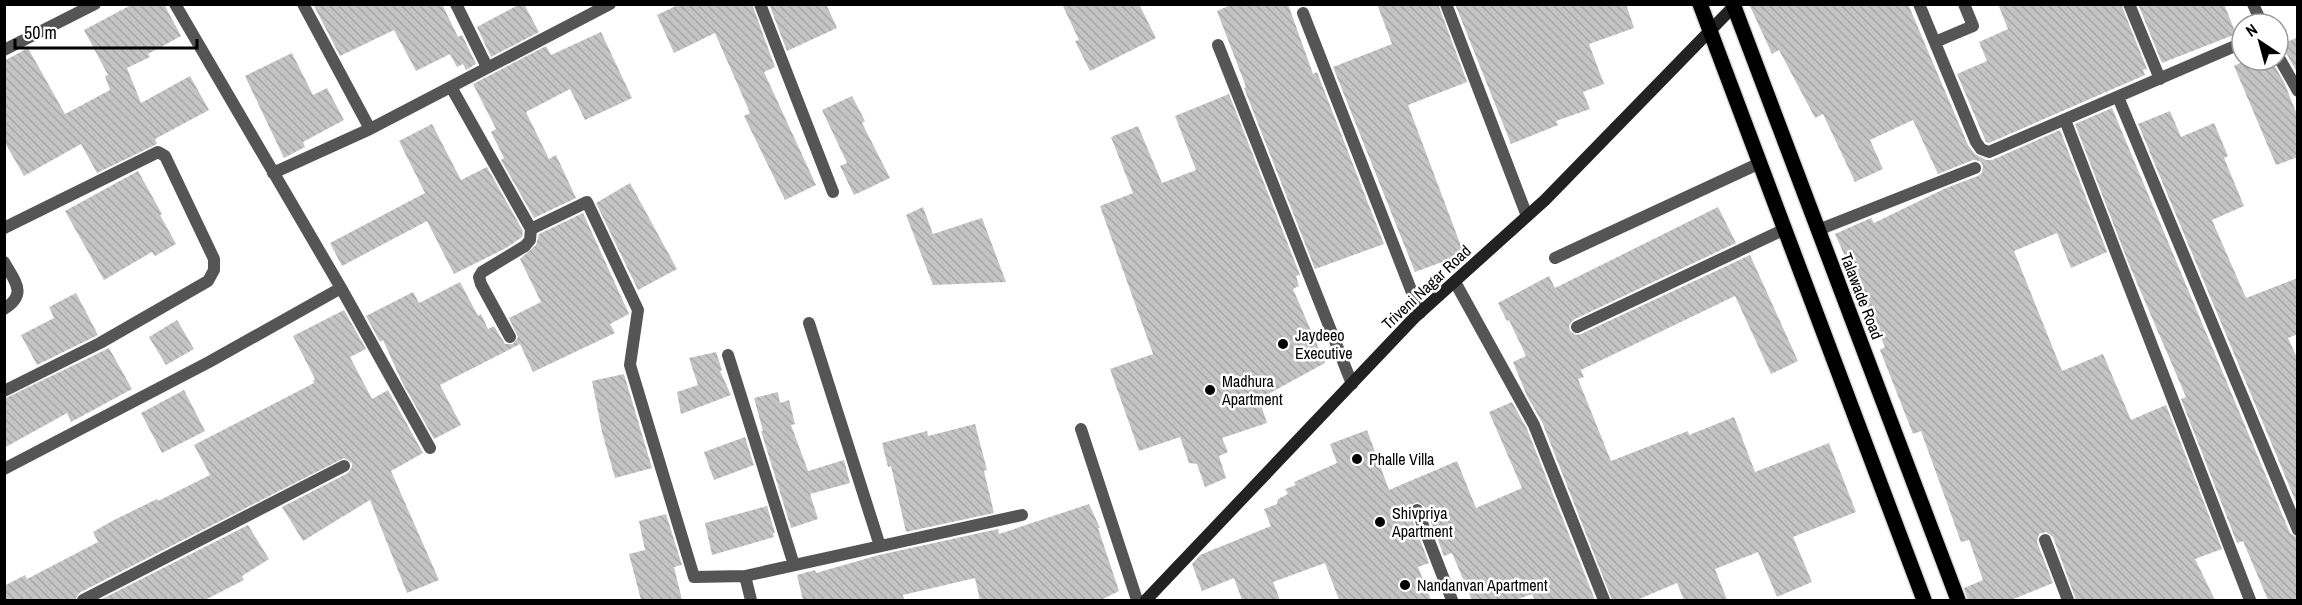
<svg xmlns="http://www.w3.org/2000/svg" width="2302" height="605" viewBox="0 0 2302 605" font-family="'Archivo Narrow',sans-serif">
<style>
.building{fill:url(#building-back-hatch)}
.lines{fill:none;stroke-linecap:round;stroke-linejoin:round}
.primary-casing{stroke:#dbdbdb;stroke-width:18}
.lane{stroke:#555;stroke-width:12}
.street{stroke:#555;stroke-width:12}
.secondary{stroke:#222;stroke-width:12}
.primary{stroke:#000;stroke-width:15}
.poi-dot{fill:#000;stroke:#fff;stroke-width:2}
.labels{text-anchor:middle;stroke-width:5;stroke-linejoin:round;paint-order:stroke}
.street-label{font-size:16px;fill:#000;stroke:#fff}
.poi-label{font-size:16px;fill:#000;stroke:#fff;text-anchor:start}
</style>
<defs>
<pattern id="building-back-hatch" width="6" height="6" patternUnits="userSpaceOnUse" patternTransform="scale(1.5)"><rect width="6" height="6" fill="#c4c4c4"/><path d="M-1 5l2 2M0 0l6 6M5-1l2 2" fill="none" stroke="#a7a7a7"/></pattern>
</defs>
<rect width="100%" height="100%" fill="#fff"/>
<!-- building -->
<path class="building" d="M133,4H164L181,36L148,54L150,57L127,68L141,103L190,76L209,110L155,139L157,144L97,173L81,144L24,176L4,141V61L28,48L65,114L110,90L105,76L108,75L84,30Z
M313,4H442L458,37L462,35L476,64L466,70L463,64L457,67L450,54L416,71L394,30L340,56Z
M520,4H524L539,32L491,57L477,27Z
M680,4H752L775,67L764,72L816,185L785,200L744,116L750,113L715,33L674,53L657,15Z
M769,4H826L837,28L787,51Z
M1062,4H1139L1156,38L1090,71L1075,41L1079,40Z
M1233,4H1288L1313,74L1317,72L1384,244L1315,269L1244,88L1246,87L1217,11Z
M1377,4H1438L1467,82L1408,105L1464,254L1415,272L1333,67L1392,44Z
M1455,4H1626L1634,28L1589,44L1604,84L1583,92L1590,109L1556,121L1558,125L1511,144Z
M1749,4H1908L1968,145L1975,154L1986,160H1992L2060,130L2107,252L2071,268L2057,233L2014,251L2062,371L2103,354L2131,420L2166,405L2222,549L2195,559L2215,600H2076L2053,537L2046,532L2039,534L2037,542L2053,583L2011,600H1968L1964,588L1983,580L1969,540L1961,542L1921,431L1913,434L1880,350L1885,347L1835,234L1871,218L1874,223L1946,188L1978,176L1982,173L1983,166L1980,161L1973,160L1938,174L1913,120L1870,140L1883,169L1855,182L1823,114L1815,118L1779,50L1772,54Z
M1998,4H2121L2147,69L2143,70L2145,75L1989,143L1986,142L1957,74L1987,61L1979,42L2008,29Z
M2138,4H2224L2236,34L2162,63Z
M601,32L632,98L585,120L570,89L526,112L549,159L556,155L576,198L534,218L501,160L504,158L491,132L496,129L473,84L546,46L551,55Z
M2298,37V74L2285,51L2278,48V46Z
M292,53L313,95L327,88L344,120L303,142L305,147L284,158L245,76Z
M2246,60H2271L2284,82L2298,117V157L2276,165L2234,66Z
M1229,94L1300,275L1296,276L1299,286L1293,289L1325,363L1259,399L1267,423L1222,438L1228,452L1219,456L1226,478L1205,487L1197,464L1189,463L1180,437L1139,451L1110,369L1153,354L1100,206L1133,193L1111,137L1138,126L1162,183L1196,170L1175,116Z
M852,96L865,121L862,123L890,178L854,195L840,166L847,163L822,110Z
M2112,108L2290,533L2298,538V600H2268L2243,541L2237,543L2181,399L2186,397L2128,262L2075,124Z
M2170,111L2181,137L2214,123L2228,156L2224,158L2244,206L2212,220L2246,298L2298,278V334L2288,338L2298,360V507L2138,124Z
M432,124L461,180L487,167L523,231L522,237L506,248L454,274L427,221L342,266L330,243L425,193L399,141Z
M138,171L162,214L160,215L176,244L155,256L152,252L104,280L65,211Z
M630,183L677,269L638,290L596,203Z
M923,207L933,234L982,218L1006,282L933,285L906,215Z
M1718,207L1736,243L1573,320L1569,326L1570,331L1576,335L1581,334L1750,255L1798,361L1771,374L1735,296L1581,370L1584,377L1578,379L1611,461L1688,431L1689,435L1734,417L1755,472L1829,443L1856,512L1793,537L1812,582L1777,597L1758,552L1715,569L1727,600H1684L1677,583L1637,600H1612L1542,422L1527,396L1513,362L1526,356L1509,320L1507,321L1498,303L1549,276L1555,288Z
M583,213L629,314L610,324L615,333L533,372L520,344L440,385L461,425L434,439L402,382L383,340L380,342L366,316L413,292L419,303L460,282L478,316L481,314L488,329L494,326L505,344H513L518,337L509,318L541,302L520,259L536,245L539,234Z
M76,293L98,335L37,365L21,335L54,318L49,307Z
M344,310L366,349L350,357L372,399L388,390L423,453L391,471L439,580L407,593L370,500L303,541L282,507L348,473L352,467V463L344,458L79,593L75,600H4V586L25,575L27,579L98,542L93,532L112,521L157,499L158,501L210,475L194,445L314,383L313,381L315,379L293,336Z
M177,320L194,349L166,365L149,337Z
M109,348L132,389L71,422L67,413L4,448V399Z
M716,352L722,370L720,371L731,395L681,414L677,392L698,385L689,358Z
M624,374L652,468L615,478L602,432L592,381Z
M184,390L205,431L162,453L141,413Z
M778,392L780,403L789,400L795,424L791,425L808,471L844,460L850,483L810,494L818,519L791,528L761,431H763L754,398Z
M1512,402L1527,429L1595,600H1535L1532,594L1516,600H1472L1452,553L1444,556L1425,507L1418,502L1410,505L1409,512L1429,563L1418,567L1431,600H1339L1325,563L1273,582L1280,600H1242L1234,578L1202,591L1192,564L1200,555L1271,526L1264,509L1277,504L1278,499L1288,494L1285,489L1296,485L1294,482L1337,463L1330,444L1367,430L1389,490L1457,461L1476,508L1522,488L1489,412Z
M975,424L987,470L984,471L994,513L906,532L891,466L888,467L882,443L927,431L928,436Z
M745,437L754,465L714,480L704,452Z
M1089,504L1100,528H1098L1119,591L1101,600H980L975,578L903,595L904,600H803L797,575L815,570L816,573L879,555L998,529L999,534Z
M767,506L775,533H773L774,537L712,555L705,523Z
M666,514L682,565L674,567L682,600H641L629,554L645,550L639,521Z
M248,525L269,559L242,576L244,580L205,600H100Z"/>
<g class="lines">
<defs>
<path id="primary" d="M1700,4L1924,600
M1733,4L1958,600"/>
</defs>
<!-- primary casing -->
<use href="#primary" class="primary-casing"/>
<!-- lane -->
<path class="lane" d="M1446,4L1527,216
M1303,13L1420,313"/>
<!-- street -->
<path class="street" d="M303,4L370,129
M456,4L487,67
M760,4L833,192
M1919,4L1976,142L1981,149L1989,152L2242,43
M2129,4L2160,79
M2253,4L2262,24
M1935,42L1973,26L1964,4
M1218,45L1352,384
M4,50L95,4
M2278,56L2298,91
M451,87L531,229L587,202L638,310L630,365L694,577L745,576
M2118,97L2298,530
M2065,120L2250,600
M273,173L370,129L610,4
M4,228L158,152L165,156L214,259V270L208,281L100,343L4,391
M1818,230L1975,168
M1555,258L1760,163
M4,262C15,282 28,294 4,309
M1455,282L1534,425L1604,600
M341,288L430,448
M809,323L880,546
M1577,327L1785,229
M510,337L481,284L479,277L482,272L525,246L530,240L531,229
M728,355L794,565
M1081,429L1137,600
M4,469L209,362L341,288L175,4
M1417,510L1452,600
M2045,540L2068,600
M83,600L344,466
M751,600L745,576L1022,515"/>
<!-- secondary -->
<path class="secondary" d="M1146,600L1414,318L1545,200L1736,4"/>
<!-- primary -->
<use href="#primary" class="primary"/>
</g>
<!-- markers -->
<g class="poi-dot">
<circle cx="1283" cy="344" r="6"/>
<circle cx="1210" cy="390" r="6"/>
<circle cx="1357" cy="459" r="6"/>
<circle cx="1380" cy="522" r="6"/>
<circle cx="1405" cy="585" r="6"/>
</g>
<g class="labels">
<!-- street labels -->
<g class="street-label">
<text transform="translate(1426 287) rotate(-43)" y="6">Triveni Nagar Road</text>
<text transform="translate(1862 296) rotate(69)" y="6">Talawade Road</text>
</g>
<!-- poi labels -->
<g class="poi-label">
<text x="1295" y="341">Jaydeeo<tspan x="1295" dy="18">Executive</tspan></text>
<text x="1222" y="387">Madhura<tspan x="1222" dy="18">Apartment</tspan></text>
<text x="1369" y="465">Phalle Villa</text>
<text x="1392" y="519">Shivpriya<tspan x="1392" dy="18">Apartment</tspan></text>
<text x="1417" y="591">Nandanvan Apartment</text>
</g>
</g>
<!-- border -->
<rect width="2302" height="605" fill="none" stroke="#000000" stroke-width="12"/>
<!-- north arrow -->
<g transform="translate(2260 42) rotate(324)"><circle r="28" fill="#ffffff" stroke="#999999" stroke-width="1.5"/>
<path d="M0-4.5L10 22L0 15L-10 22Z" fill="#000000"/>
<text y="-9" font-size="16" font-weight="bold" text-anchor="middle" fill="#000000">N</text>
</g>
<!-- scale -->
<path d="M15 39v9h182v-9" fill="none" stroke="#000000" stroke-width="3"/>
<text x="24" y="39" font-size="18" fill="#000000" stroke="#ffffff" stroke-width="4.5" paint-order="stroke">50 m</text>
</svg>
